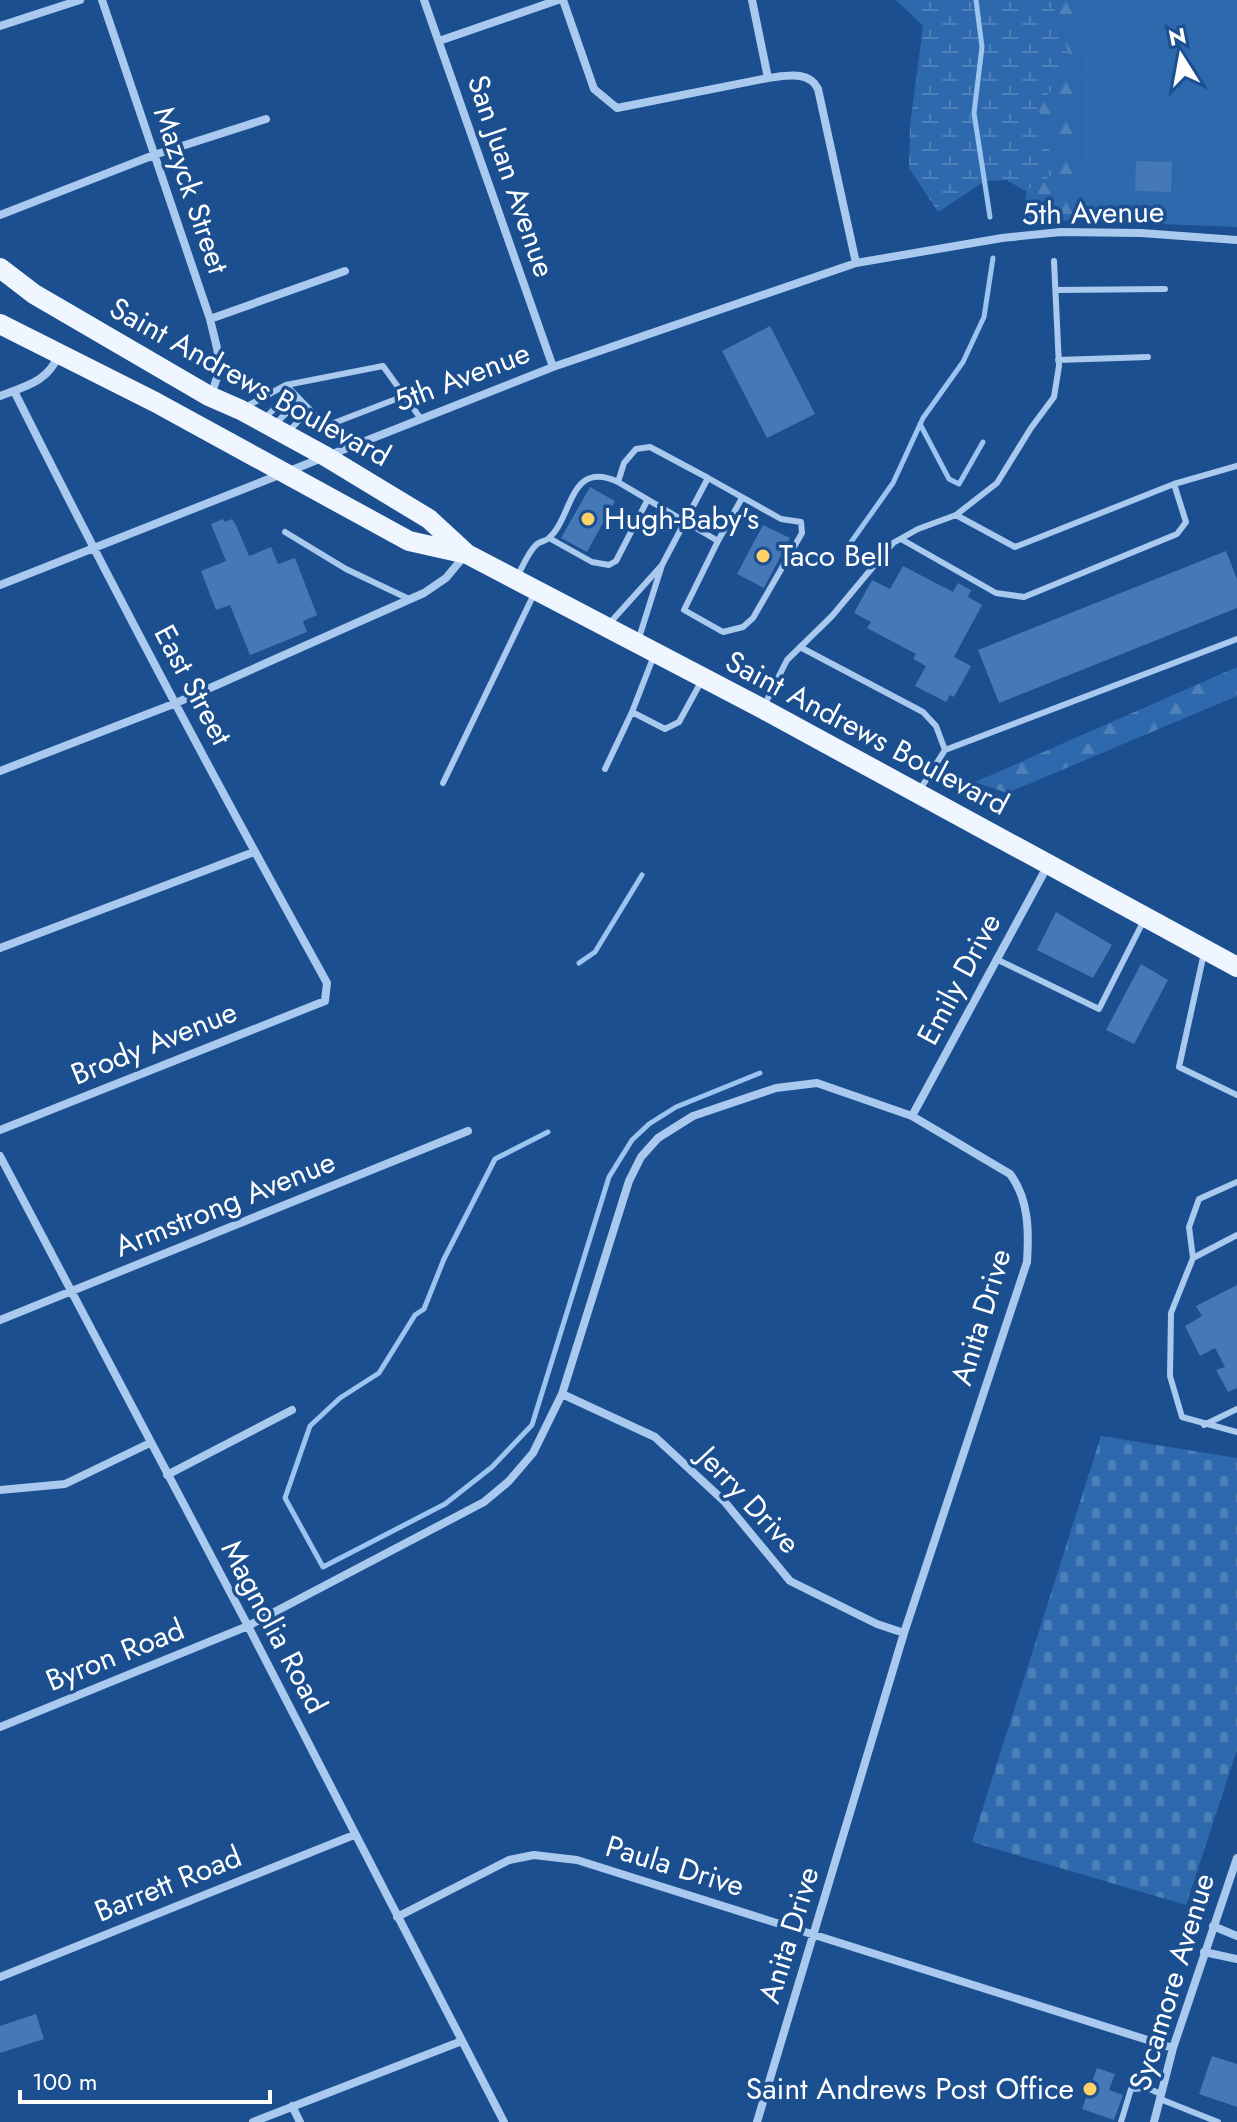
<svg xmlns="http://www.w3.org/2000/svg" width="1237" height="2122" viewBox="0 0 1237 2122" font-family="Jost,sans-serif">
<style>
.forest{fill:url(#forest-firs)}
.wetland{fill:url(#wetland-marsh)}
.cemetery{fill:url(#cemetery-stones)}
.park{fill:#2e69ad}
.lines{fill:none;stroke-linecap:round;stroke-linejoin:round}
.stream{stroke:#9cc4f0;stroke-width:5}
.building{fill:#4478b7}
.lane{stroke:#a9c9ee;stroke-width:6}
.street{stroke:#a9c9ee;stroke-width:8}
.primary{stroke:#f0f6ff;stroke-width:20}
.poi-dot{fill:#ffd166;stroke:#1b4f8f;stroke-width:3}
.labels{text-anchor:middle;stroke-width:7;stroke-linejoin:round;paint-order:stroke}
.street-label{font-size:30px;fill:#fff;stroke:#1b4f8f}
.poi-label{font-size:30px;fill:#fff;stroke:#1b4f8f;text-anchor:start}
</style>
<defs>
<pattern id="forest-firs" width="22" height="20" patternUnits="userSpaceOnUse" patternTransform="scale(2)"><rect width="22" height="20" fill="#2e69ad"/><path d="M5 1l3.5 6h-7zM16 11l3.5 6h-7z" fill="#4d80b9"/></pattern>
<pattern id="wetland-marsh" width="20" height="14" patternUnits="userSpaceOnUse" patternTransform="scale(2)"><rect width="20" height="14" fill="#2e69ad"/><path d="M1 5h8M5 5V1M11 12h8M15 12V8" fill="none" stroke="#4d80b9"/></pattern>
<pattern id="cemetery-stones" width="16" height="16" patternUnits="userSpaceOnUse" patternTransform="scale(2)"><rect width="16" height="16" fill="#2e69ad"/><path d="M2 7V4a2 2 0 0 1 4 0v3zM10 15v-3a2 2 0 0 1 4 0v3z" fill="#4d80b9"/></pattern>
</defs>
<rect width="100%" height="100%" fill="#1b4f8f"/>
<!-- forest -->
<path class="forest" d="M1052,0H1082L1081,221L1025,220L1026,191L1056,173L1037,104L1073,70Z
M1237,667V696L1007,793L975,782Z"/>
<!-- wetland -->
<path class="wetland" d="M896,0H1052L1073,70L1037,104L1056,173L1026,191L1006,180L985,181L938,212L909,168L910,126L923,26Z"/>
<!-- cemetery -->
<path class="cemetery" d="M1101,1436L1237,1458V1750L1186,1905L972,1842Z"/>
<!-- park -->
<path class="park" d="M1082,0H1237V227L1081,221Z"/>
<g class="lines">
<!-- stream -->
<path class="stream" d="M976,0L982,47L974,113L990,217
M920,424L949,479L959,484L983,442
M849,545L893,483L923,418L963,362L984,317L993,258
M579,963L595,952L642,875
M548,1132L495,1159L444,1259L424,1309L415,1315L379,1373L340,1398L310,1426L285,1498L323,1567L445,1504L492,1467L532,1425L609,1177L632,1140L649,1124L676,1107L760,1073"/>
</g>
<!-- building -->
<path class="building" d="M1136,161L1172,162L1171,192L1135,191Z
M770,326L815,414L767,438L722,351Z
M590,487L615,501L587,552L561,538Z
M223,519L225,522L232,519L236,525L249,556L271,547L278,564L295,558L317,615L303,621L307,632L250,655L230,605L216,610L201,571L226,561L211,524Z
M763,525L790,538L764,588L737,574Z
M1226,551L1237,579V608L999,703L978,650Z
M903,566L953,592L958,583L971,590L968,597L982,605L954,657L971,666L954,697L950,695L946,702L915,686L926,666L913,659L916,654L867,628L871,622L854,613L872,580L890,589Z
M1056,912L1112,945L1093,978L1037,950Z
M1141,964L1168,980L1134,1044L1106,1030Z
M1237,1285V1388L1228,1392L1216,1370L1225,1367L1215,1348L1200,1356L1185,1326L1202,1316L1196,1306Z
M36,2014L44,2039L0,2053V2026Z
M1212,2056L1237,2064V2107L1199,2094Z
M1097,2068L1115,2074L1109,2090L1123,2095L1114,2120L1082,2109Z"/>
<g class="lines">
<!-- lane -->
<path class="lane" d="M1056,290L1165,289
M1058,360L1148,357
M404,396L326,426L286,385L383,366L421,419
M247,406L286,385
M264,419L292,391
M276,423L300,400
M287,433L309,410
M956,515L1015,547L1174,484L1237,466
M285,532L346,569L409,599
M549,538L592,562L609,565L616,561L647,501
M901,539L996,593L1024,597L1177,534L1186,522L1174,484
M718,541L742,498
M662,565L708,478L650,447L636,449L624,463L618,482L718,541L684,610L723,632L743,627L753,618L798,540L802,533L801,522L781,519L708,478
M517,577C523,566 528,552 537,544C541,541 546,541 549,538C573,517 569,459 618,482
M608,625L662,565L638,641
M800,647L923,712L936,726L945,750
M764,706L787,660L832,616L893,543L918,529L956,515L997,483L1031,428L1054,397L1059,366L1054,261
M632,712L665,729L679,722L702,680
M605,769L632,712L653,658
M443,783L534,594
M919,791L945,750L1237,639
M1204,953L1179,1067L1237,1095
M996,959L1099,1009L1143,922
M1237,1235L1193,1258L1171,1313L1170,1376L1182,1417L1237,1432
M1193,1258L1189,1227L1199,1199L1237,1182
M1204,1425L1237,1409
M1160,2099L1218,2122
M1121,2122L1131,2089L1147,2088L1161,2094"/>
<!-- street -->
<path class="street" d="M102,0L210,319C217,351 226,364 210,395
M424,0L553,367
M563,0L594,89L617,108L768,78
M752,0L768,78C786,76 809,70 818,89L856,263
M0,26L80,0
M439,41L558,0
M0,215L154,155L266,119
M210,319L345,271
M0,396C26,386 48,382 59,354
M0,585L553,367L856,263L1002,238L1061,232L1141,233L1237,240
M0,771L176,703L424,593L446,578L466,554
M0,948L254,852
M912,1116L1048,865
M0,1130L325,1001L327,983C219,788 114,591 14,391
M0,1156L248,1626L504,2122
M0,1320L468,1131
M562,1394L655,1437L724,1501L790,1581L877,1624L904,1633
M167,1475L292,1410
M0,1490L65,1484L150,1443
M0,1727L248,1626L484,1502L509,1481L533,1453L562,1394L629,1181L641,1157L658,1138L693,1116L776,1088L817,1083L912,1116L1010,1174C1029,1199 1029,1232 1027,1262L904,1633L757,2122
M397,1917L509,1860L534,1855L577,1860L1173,2048
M1213,1926L1237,1936
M1204,1952L1237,1959
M0,1977L354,1835
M292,2106L300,2122
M253,2122L462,2041
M1154,2122L1173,2048L1237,1858"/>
<!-- primary -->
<path class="primary" d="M0,268L34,294L209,396L241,410L325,456L429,519L467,554L763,709L1237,967
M0,324L155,402L409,541L467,554"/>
</g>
<!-- markers -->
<g class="poi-dot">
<circle cx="588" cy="519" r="8"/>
<circle cx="763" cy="556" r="8"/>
<circle cx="1090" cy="2089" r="8"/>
</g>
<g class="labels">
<!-- street labels -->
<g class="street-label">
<text transform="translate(511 176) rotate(71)" y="10">San Juan Avenue</text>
<text transform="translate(191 190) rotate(71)" y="10">Mazyck Street</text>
<text transform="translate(1093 213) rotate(-1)" y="10">5th Avenue</text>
<text transform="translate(462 377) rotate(-21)" y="10">5th Avenue</text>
<text transform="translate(250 382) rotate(29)" y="10">Saint Andrews Boulevard</text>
<text transform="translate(193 685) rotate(62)" y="10">East Street</text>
<text transform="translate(867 733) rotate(28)" y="10">Saint Andrews Boulevard</text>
<text transform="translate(959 979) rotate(-62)" y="10">Emily Drive</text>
<text transform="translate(154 1043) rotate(-22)" y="10">Brody Avenue</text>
<text transform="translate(225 1204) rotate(-22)" y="10">Armstrong Avenue</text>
<text transform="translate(981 1317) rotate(-73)" y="10">Anita Drive</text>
<text transform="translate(749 1500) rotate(47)" y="10">Jerry Drive</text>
<text transform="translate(274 1627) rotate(62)" y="10">Magnolia Road</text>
<text transform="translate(115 1655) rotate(-22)" y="10">Byron Road</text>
<text transform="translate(675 1866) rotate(17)" y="10">Paula Drive</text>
<text transform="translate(168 1884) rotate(-22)" y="10">Barrett Road</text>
<text transform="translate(789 1935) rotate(-73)" y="10">Anita Drive</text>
<text transform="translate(1172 1982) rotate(-73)" y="10">Sycamore Avenue</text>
</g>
<!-- poi labels -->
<g class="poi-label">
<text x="604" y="529">Hugh-Baby's</text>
<text x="779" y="566">Taco Bell</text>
<text x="1074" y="2099" text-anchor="end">Saint Andrews Post Office</text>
</g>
</g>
<!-- north arrow -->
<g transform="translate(1181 56) rotate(349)" stroke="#1b4f8f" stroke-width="6" paint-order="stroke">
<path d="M0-6L14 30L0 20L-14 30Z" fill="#ffffff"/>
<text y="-12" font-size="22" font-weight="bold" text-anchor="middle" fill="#ffffff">N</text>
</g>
<!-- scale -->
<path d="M20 2090v12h250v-12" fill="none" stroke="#ffffff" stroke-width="4"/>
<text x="32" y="2090" font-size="24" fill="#ffffff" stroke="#1b4f8f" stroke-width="6" paint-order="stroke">100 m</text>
</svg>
